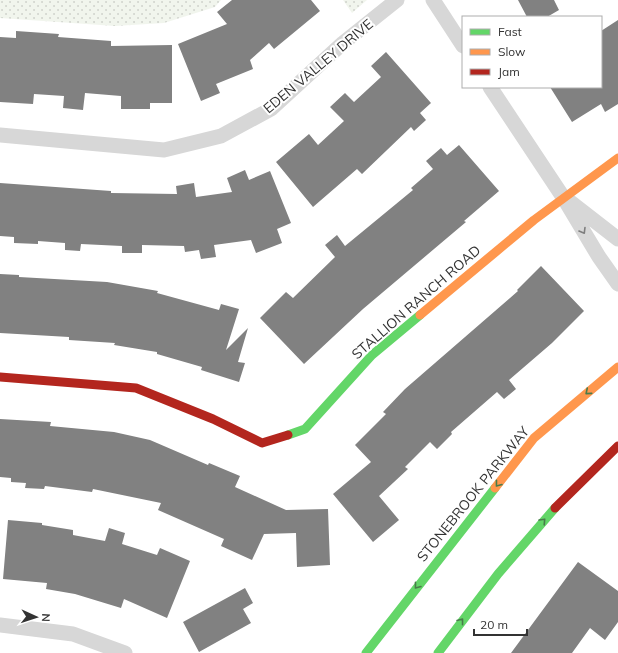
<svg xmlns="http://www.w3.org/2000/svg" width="618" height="653" viewBox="0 0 618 653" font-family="Mulish,sans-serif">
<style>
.park{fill:url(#park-dots)}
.building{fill:#818181}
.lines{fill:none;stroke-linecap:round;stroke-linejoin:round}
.street{stroke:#d7d7d7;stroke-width:15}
.fast{stroke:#63d668;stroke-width:9}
.slow{stroke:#ff974d;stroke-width:9}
.jam{stroke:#b3261e;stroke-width:9}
.oneway{stroke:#7d7d7d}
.oneway2{stroke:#497c4b}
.labels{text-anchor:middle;stroke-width:4;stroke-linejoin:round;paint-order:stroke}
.street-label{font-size:14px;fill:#333;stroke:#fff}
</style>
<defs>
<pattern id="park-dots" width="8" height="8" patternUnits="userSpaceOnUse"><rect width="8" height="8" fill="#f1f5ed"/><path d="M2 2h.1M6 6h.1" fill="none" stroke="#cfd2cc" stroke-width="1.8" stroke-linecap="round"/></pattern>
</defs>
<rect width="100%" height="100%" fill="#fff"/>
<!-- park -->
<path class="park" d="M0,0H221L215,7L164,23L115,26L0,18Z
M343,0H367L352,13Z"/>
<!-- building -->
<path class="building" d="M232,0H311L320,11L274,49L269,43L250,60L253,69L216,84L220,93L201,101L178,44L227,24L217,12Z
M518,0H554L559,10L547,17H527Z
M618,20V104L605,112L601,104L572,122L550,87H601V31Z
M16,31L59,34L58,37L111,41V46L172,45V103H150V109H121V96L85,93L83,110L63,108L64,96L34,94L33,104L0,102V37L16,38Z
M386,52L431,103L420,113L426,120L414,131L411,127L362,174L357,169L313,207L276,162L309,134L318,145L344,121L330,107L345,93L354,102L381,77L371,66Z
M459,145L499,191L464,221L466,222L363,309L304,364L260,318L286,292L293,298L335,257L325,245L337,235L345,246L413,190L411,188L433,169L426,161L441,148L447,155Z
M245,170L249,180L270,171L291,223L277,229L282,243L256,253L251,240L214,245L216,257L201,259L199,250L185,252L184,246L142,245V253H122V246L81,244L80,251L65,250V243L38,241V244L14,243V237L0,236V183L111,191V193L177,194L176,186L194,183L196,197L232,192L227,178Z
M541,266L584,311L552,343L509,380L516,389L504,399L497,392L451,432L452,434L437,449L430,442L405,467L408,469L379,496L399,520L373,542L333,494L371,462L355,445L386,414L383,412L405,389L518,291L517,290Z
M0,274L19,275V277L107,282L158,291L157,293L219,310L221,304L239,309L226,350L248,328L238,362L245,363L239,382L201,370L202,367L157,354V352L114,345L115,343L69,340V337L0,333Z
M0,419L51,422L50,426L114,432L150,440L208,465L209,463L240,476L235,487L286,510L328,509L330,565L297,567L296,533L264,534L252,560L221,546L224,539L158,510L161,503L93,489L92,492L45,486L44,489L25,488L26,483L11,482V478L0,477Z
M8,520L42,523V525L73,530V535L105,541L109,528L125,533L122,544L157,555L160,548L190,561L167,618L124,599L121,608L75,594L46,589L47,583L3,579Z
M578,562L618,591V622L605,640L590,628L572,653H511Z
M245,588L253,603L243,609L251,623L199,652L183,622Z"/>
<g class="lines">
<!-- street -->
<path class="street" d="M433,0L463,46
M490,87L563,197L599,257L618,284
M0,135L164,150L221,136L271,109L343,43L397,0
M569,201L618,239
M0,625L73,634L125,653"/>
<!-- fast -->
<path class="fast" d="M288,435L305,429L372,355L420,315
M366,653L495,488
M438,653L498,574L555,508"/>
<!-- slow -->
<path class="slow" d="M420,315L534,220L618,158
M495,488L534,438L618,367"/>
<!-- jam -->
<path class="jam" d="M0,377L136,388L213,419L262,443L288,435
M555,508L618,446"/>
</g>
<!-- one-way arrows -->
<defs><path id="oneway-chevron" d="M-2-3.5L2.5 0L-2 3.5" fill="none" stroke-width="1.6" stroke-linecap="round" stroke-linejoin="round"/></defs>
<use class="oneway" href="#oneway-chevron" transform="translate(583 231) rotate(59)"/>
<g class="oneway2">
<use href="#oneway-chevron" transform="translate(588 392) rotate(140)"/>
<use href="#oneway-chevron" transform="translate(498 484) rotate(128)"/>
<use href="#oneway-chevron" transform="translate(543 521) rotate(-47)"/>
<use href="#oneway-chevron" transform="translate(417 586) rotate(128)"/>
<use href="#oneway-chevron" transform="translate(461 621) rotate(-52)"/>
</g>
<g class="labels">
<!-- street labels -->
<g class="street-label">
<text transform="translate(318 66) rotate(-40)" y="5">EDEN VALLEY DRIVE</text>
<text transform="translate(416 302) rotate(-41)" y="5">STALLION RANCH ROAD</text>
<text transform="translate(473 494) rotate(-51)" y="5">STONEBROOK PARKWAY</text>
</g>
</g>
<!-- legend -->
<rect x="462" y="16" width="140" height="72" fill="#ffffff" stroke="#adadad"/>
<rect x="470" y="29" width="20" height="6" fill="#63d668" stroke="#adadad"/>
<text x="498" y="36" font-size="12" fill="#333333">Fast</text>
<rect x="470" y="49" width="20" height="6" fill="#ff974d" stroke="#adadad"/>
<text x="498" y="56" font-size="12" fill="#333333">Slow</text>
<rect x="470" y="69" width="20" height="6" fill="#b3261e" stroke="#adadad"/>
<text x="498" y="76" font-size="12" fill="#333333">Jam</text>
<!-- north arrow -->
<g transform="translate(36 617) rotate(93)" stroke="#ffffff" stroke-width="3" paint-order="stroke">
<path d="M0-3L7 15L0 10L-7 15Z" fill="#333333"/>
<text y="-6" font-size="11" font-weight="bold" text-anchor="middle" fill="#333333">N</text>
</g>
<!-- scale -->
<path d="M474 629v6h53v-6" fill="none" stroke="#333333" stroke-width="2"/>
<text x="480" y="629" font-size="12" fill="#333333" stroke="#ffffff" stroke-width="3" paint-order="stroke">20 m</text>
</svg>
